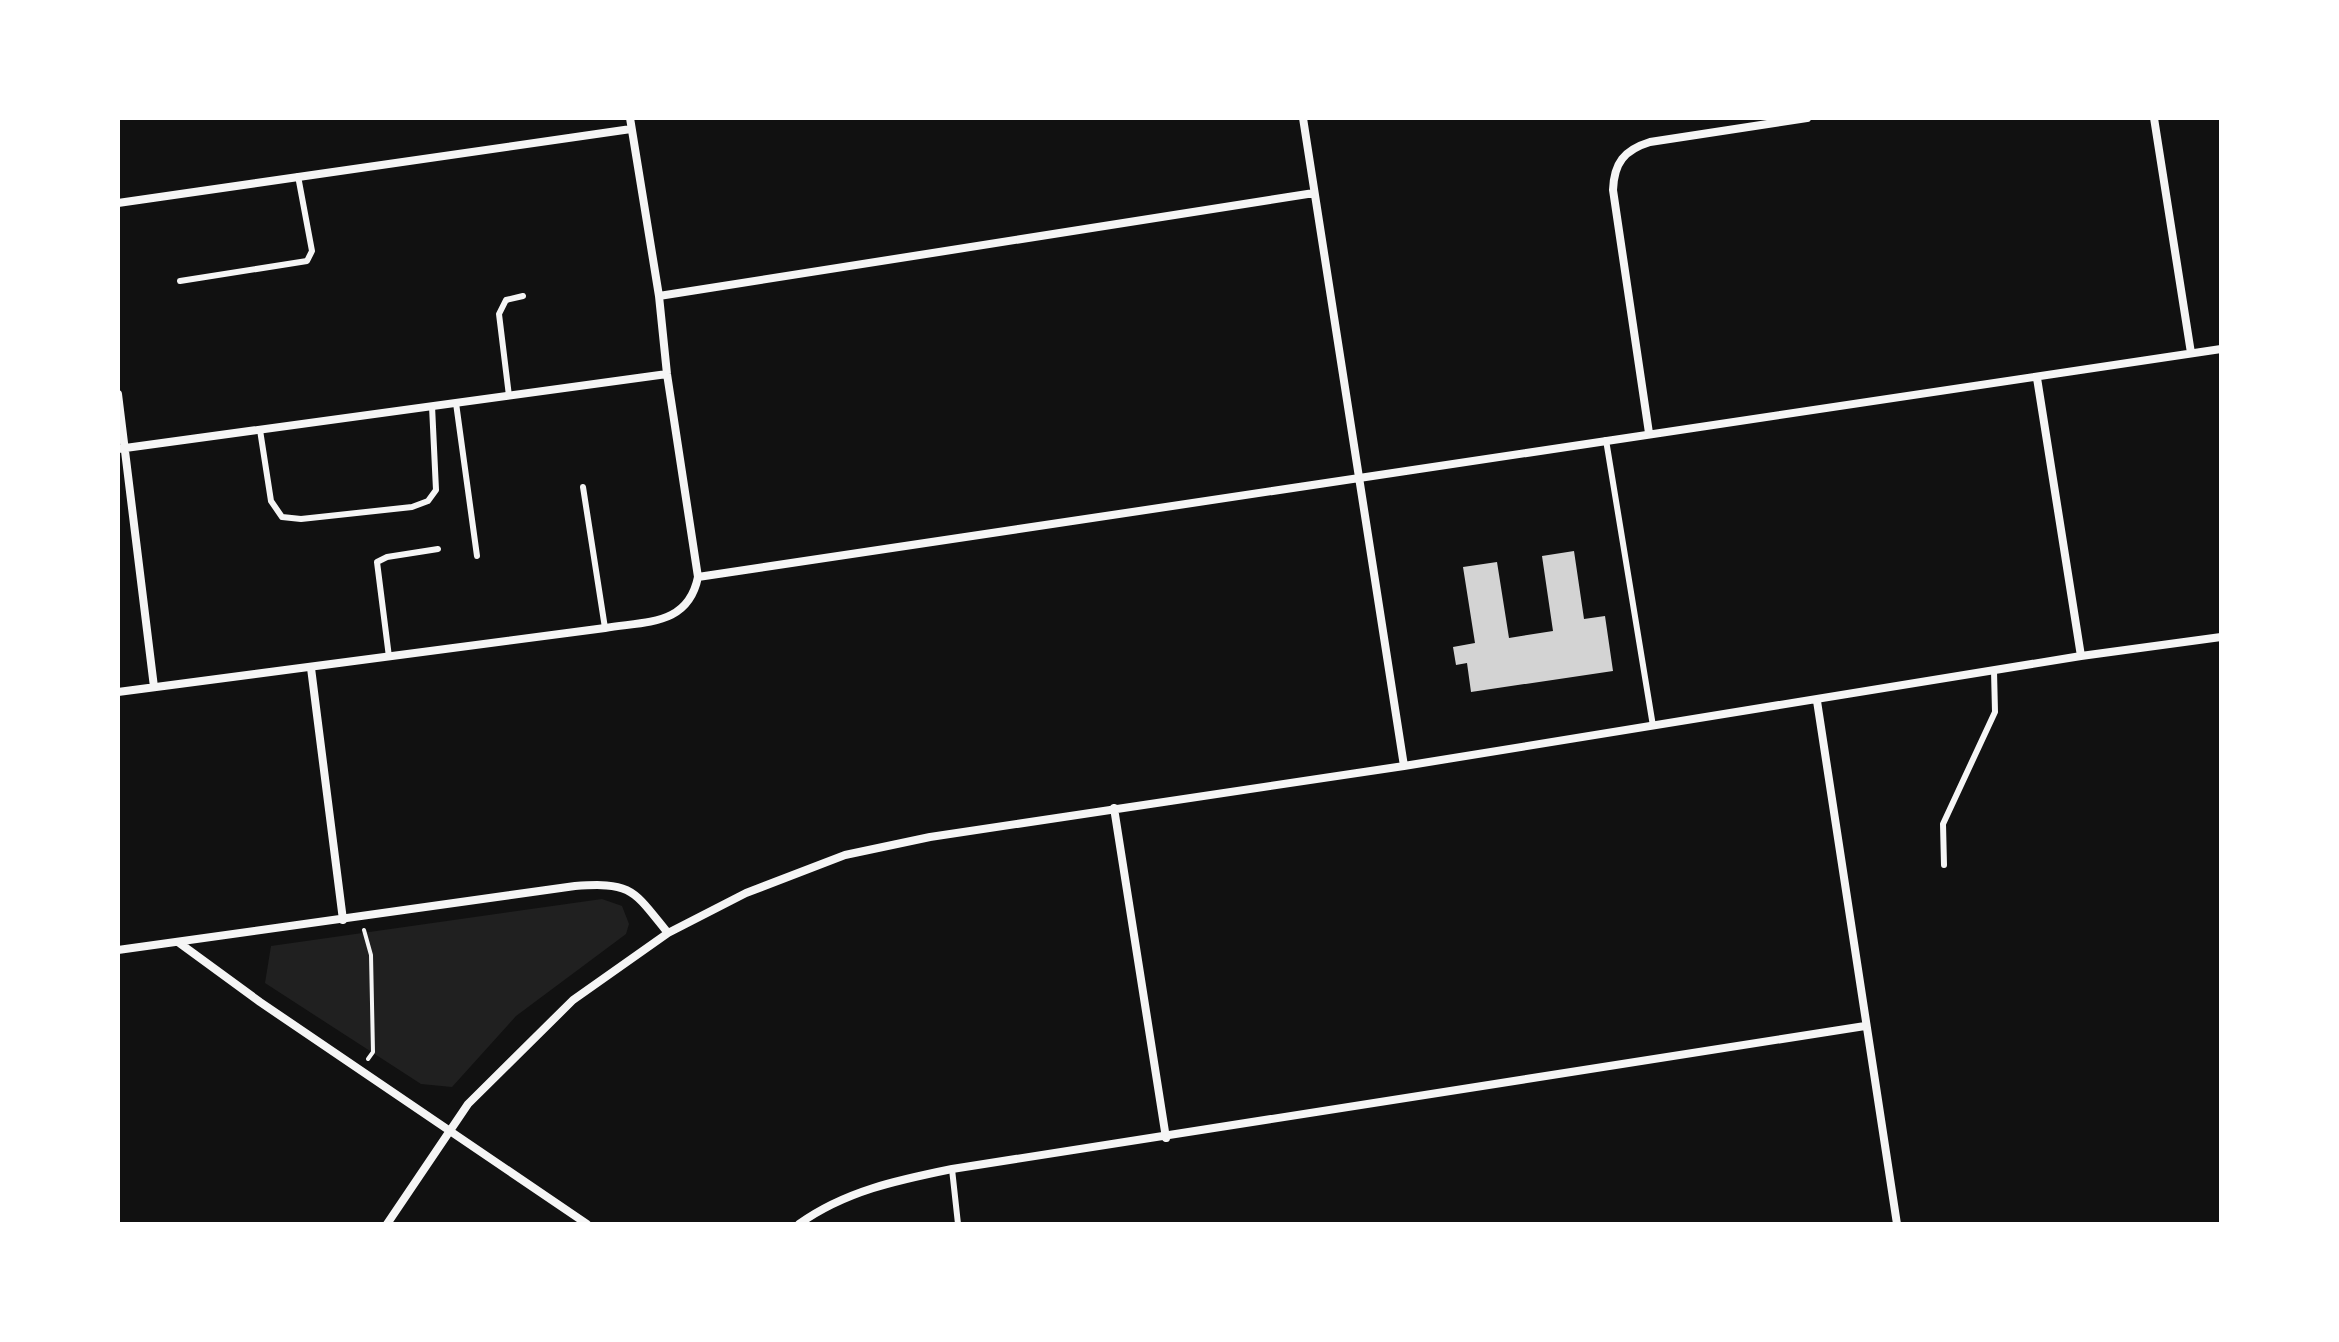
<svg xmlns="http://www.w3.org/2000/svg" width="2339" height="1342" viewBox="0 0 2339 1342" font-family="'Alegreya Sans',sans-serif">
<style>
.green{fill:#202020}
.building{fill:#d3d3d3}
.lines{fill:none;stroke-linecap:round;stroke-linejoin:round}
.path{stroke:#f5f5f5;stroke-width:4}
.service{stroke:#f5f5f5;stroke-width:6}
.minor{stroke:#f5f5f5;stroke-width:8}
</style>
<rect width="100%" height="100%" fill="#111"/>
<!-- green -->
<path class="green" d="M602,899L622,906L629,924L626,934L516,1016L452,1087L421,1084L265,983L271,946Z"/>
<!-- building -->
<path class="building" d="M1574,551L1584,619L1605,616L1613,671L1471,692L1467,663L1456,665L1453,647L1475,643L1463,567L1497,562L1509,638L1553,631L1542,556Z"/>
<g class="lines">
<!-- path -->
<path class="path" d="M364,930L371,955L373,1052L368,1059"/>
<!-- service -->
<path class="service" d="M180,281L307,261L312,251L298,176
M509,396L499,314L506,300L523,296
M456,403L477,556
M260,430L271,501L282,517L301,519L412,507L428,501L436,490L432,406
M1606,440L1653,726
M583,487L605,628
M389,657L377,562L387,557L438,549
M1944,865L1943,824L1995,712L1994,671
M952,1169L958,1224"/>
<!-- minor -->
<path class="minor" d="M1303,118L1404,766
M2154,118L2191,353
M118,203L631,129
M659,296L1314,193
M2037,378L2081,656
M118,394L154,687
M1649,433L1613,190C1614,163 1624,150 1650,142L1807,118
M118,449L667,374
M698,577L2221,349
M311,668L343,920
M118,692L605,628C646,621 688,626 698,577L667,374L659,296L630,118
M1817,701L1897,1224
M1114,808L1166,1138
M178,942L260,1002L587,1224
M118,950L575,886C633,882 633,890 668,933
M387,1224L468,1104L573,1000L668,933L746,893L845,855L930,837L1404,766L2081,656L2221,637
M799,1224C845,1191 898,1180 952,1169L1865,1026"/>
</g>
<!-- border -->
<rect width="2339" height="1342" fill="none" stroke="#ffffff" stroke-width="240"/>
</svg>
